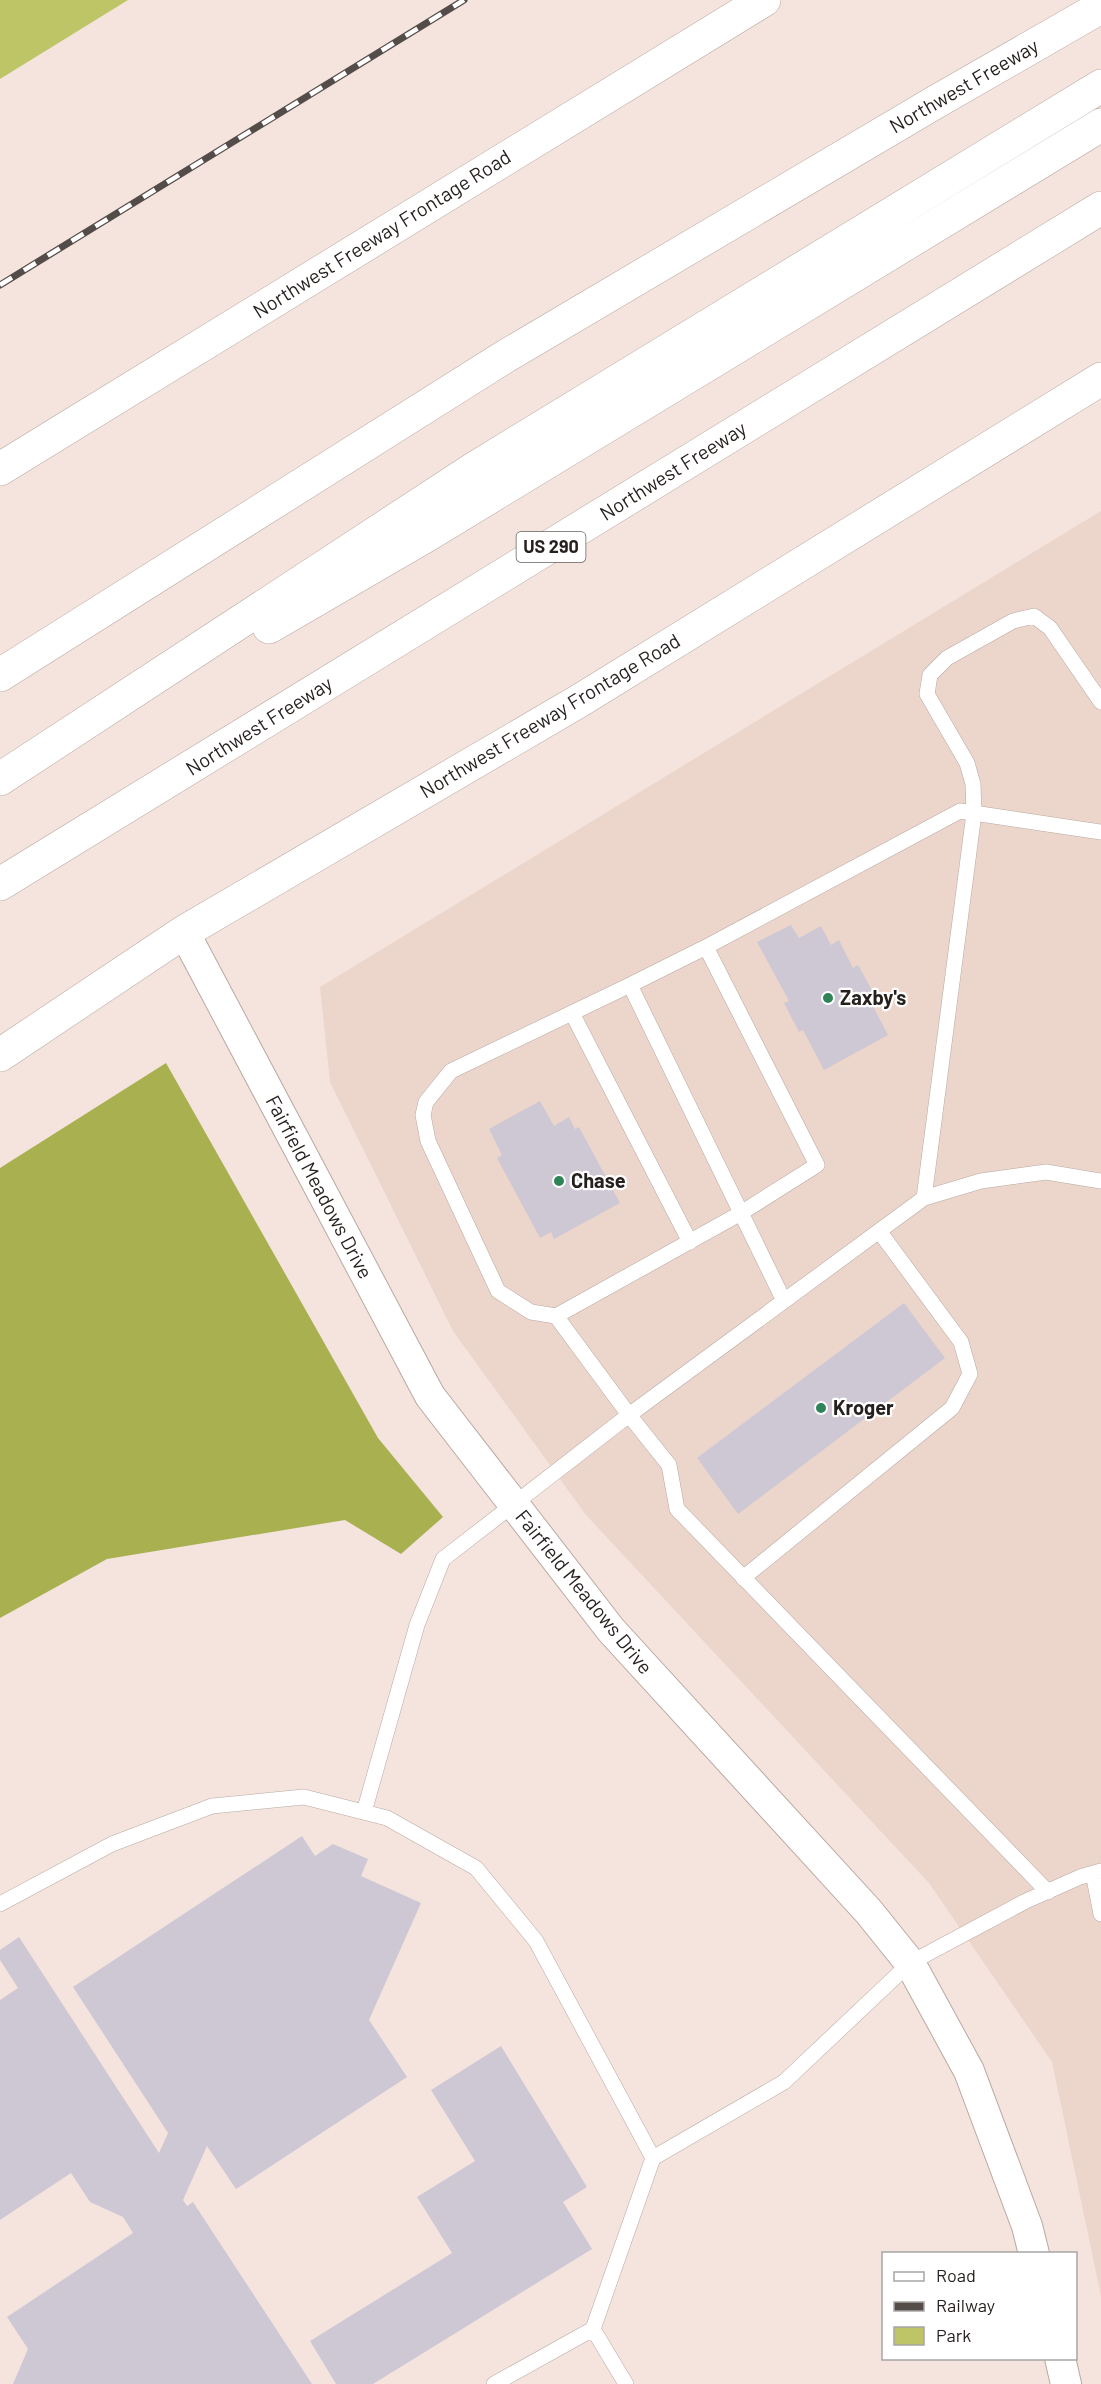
<svg xmlns="http://www.w3.org/2000/svg" width="1101" height="2384" viewBox="0 0 1101 2384" font-family="Barlow,sans-serif">
<style>
.built{fill:#ecd5ca}
.green{fill:#bdc566}
.forest{fill:#a8b04f}
.building{fill:#cec8d5}
.lines{fill:none;stroke-linecap:round;stroke-linejoin:round}
.lane-casing{stroke:#b8a9a2;stroke-width:16}
.street-casing{stroke:#b8a9a2;stroke-width:32}
.secondary-casing{stroke:#b8a9a2;stroke-width:34}
.highway-casing{stroke:#b8a9a2;stroke-width:34}
.lane{stroke:#fff;stroke-width:15}
.street{stroke:#fff;stroke-width:30}
.secondary{stroke:#fff;stroke-width:33}
.highway{stroke:#fff;stroke-width:33}
.rail-casing{stroke:#544c49;stroke-width:7}
.rail{stroke:#fff;stroke-width:4.5;stroke-dasharray:14;stroke-linecap:butt}
.poi-dot{fill:#2f8457;stroke:#fff;stroke-width:2}
.labels{text-anchor:middle;stroke-width:4.5;stroke-linejoin:round;paint-order:stroke}
.shield{fill:#fff;stroke:#666261;stroke-width:1.5}
.shield-label{font-size:18px;font-weight:bold;fill:#251f1d}
.street-label{font-size:20px;fill:#251f1d;stroke:#fff}
.poi-label{font-size:20px;font-weight:bold;fill:#251f1d;stroke:#fff;text-anchor:start}
</style>
<rect width="100%" height="100%" fill="#f4e4dd"/>
<!-- built -->
<path class="built" d="M1101,511V2296L1052,2062L929,1883L586,1515L453,1331L330,1082L320,987Z"/>
<!-- green -->
<path class="green" d="M0,0H128L0,79Z"/>
<!-- forest -->
<path class="forest" d="M166,1063L378,1438L443,1517L401,1554L345,1520L107,1559L0,1618V1168Z"/>
<!-- building -->
<path class="building" d="M791,925L799,938L821,926L831,945L839,940L853,968L858,965L873,992L867,995L888,1035L824,1070L803,1030L799,1032L784,1003L789,1001L757,942Z
M540,1101L554,1126L569,1117L575,1129L579,1127L620,1203L554,1239L551,1232L540,1238L497,1158L502,1155L489,1129Z
M904,1303L945,1358L738,1514L697,1458Z
M302,1836L315,1856L333,1844L368,1859L361,1876L421,1903L369,2020L407,2077L236,2189L207,2146L183,2200L187,2206L193,2202L312,2384H13L28,2349L7,2317L133,2233L123,2217L90,2202L71,2173L0,2220V2000L18,1988L0,1960V1950L19,1937L159,2153L168,2133L73,1987Z
M501,2046L587,2187L563,2202L592,2249L373,2384H336L310,2341L452,2253L417,2197L475,2161L431,2090Z"/>
<g class="lines">
<defs>
<path id="lane" d="M706,947L817,1165L741,1213L556,1316L629,1415L669,1465L677,1509L1048,1892
M572,1013L690,1242
M924,1198L974,813L973,784L967,763L927,694L930,675L947,658L1013,621L1034,616L1050,628L1101,702
M784,1301L630,985L706,947L960,811L1101,832
M556,1316L531,1312L498,1291L428,1141L423,1115L426,1102L451,1071L630,985
M743,1578L952,1408L970,1374L961,1342L879,1231
M364,1812L417,1625L443,1559L629,1415L924,1198L981,1181L1046,1172L1101,1181
M1093,1873L1101,1914
M0,1904L112,1844L212,1806L304,1797L387,1818L476,1868L536,1941L653,2158
M593,2329L653,2158L784,2082L910,1963L1026,1901L1080,1877L1101,1871
M494,2384L593,2329L626,2384"/>
<path id="street" d="M184,932L430,1396L611,1630L869,1912L910,1963L969,2071L1027,2226L1034,2254
M1060,2358L1066,2384"/>
<path id="secondary" d="M0,469L764,0
M0,1055L184,932L579,701L1101,379"/>
<path id="highway" d="M269,627L429,534L1101,125
M0,675L506,356L934,103L1101,7
M0,779L475,468L1101,86
M0,884L1101,208"/>
</defs>
<!-- lane casing -->
<use href="#lane" class="lane-casing"/>
<!-- street casing -->
<use href="#street" class="street-casing"/>
<!-- secondary casing -->
<use href="#secondary" class="secondary-casing"/>
<!-- highway casing -->
<use href="#highway" class="highway-casing"/>
<!-- lane -->
<use href="#lane" class="lane"/>
<!-- street -->
<use href="#street" class="street"/>
<!-- secondary -->
<use href="#secondary" class="secondary"/>
<!-- highway -->
<use href="#highway" class="highway"/>
<defs>
<path id="rail" d="M0,285L464,0"/>
</defs>
<!-- rail casing -->
<use href="#rail" class="rail-casing"/>
<!-- rail -->
<use href="#rail" class="rail"/>
</g>
<!-- markers -->
<g class="poi-dot">
<circle cx="828" cy="998" r="6"/>
<circle cx="559" cy="1181" r="6"/>
<circle cx="821" cy="1408" r="6"/>
</g>
<g class="labels">
<!-- shield labels -->
<rect class="shield" x="516.5" y="532" width="69" height="30" rx="4.5"/>
<g class="shield-label">
<text x="551" y="553">US 290</text>
</g>
<!-- street labels -->
<g class="street-label">
<text transform="translate(964 86) rotate(-30)" y="7">Northwest Freeway</text>
<text transform="translate(382 234) rotate(-32)" y="7">Northwest Freeway Frontage Road</text>
<text transform="translate(673 471) rotate(-32)" y="7">Northwest Freeway</text>
<text transform="translate(550 716) rotate(-31)" y="7">Northwest Freeway Frontage Road</text>
<text transform="translate(259 726) rotate(-32)" y="7">Northwest Freeway</text>
<text transform="translate(319 1187) rotate(62)" y="7">Fairfield Meadows Drive</text>
<text transform="translate(584 1592) rotate(51)" y="7">Fairfield Meadows Drive</text>
</g>
<!-- poi labels -->
<g class="poi-label">
<text x="840" y="1005">Zaxby's</text>
<text x="571" y="1188">Chase</text>
<text x="833" y="1415">Kroger</text>
</g>
</g>
<!-- legend -->
<rect x="882" y="2252" width="195" height="108" fill="#ffffff" stroke="#a8a5a5" stroke-width="1.5"/>
<rect x="894" y="2272" width="30" height="9" fill="#ffffff" stroke="#a8a5a5" stroke-width="1.5"/>
<text x="936" y="2282" font-size="18" fill="#251f1d">Road</text>
<rect x="894" y="2302" width="30" height="9" fill="#544c49" stroke="#a8a5a5" stroke-width="1.5"/>
<text x="936" y="2312" font-size="18" fill="#251f1d">Railway</text>
<rect x="894" y="2327" width="30" height="18" fill="#bdc566" stroke="#a8a5a5" stroke-width="1.5"/>
<text x="936" y="2342" font-size="18" fill="#251f1d">Park</text>
</svg>
